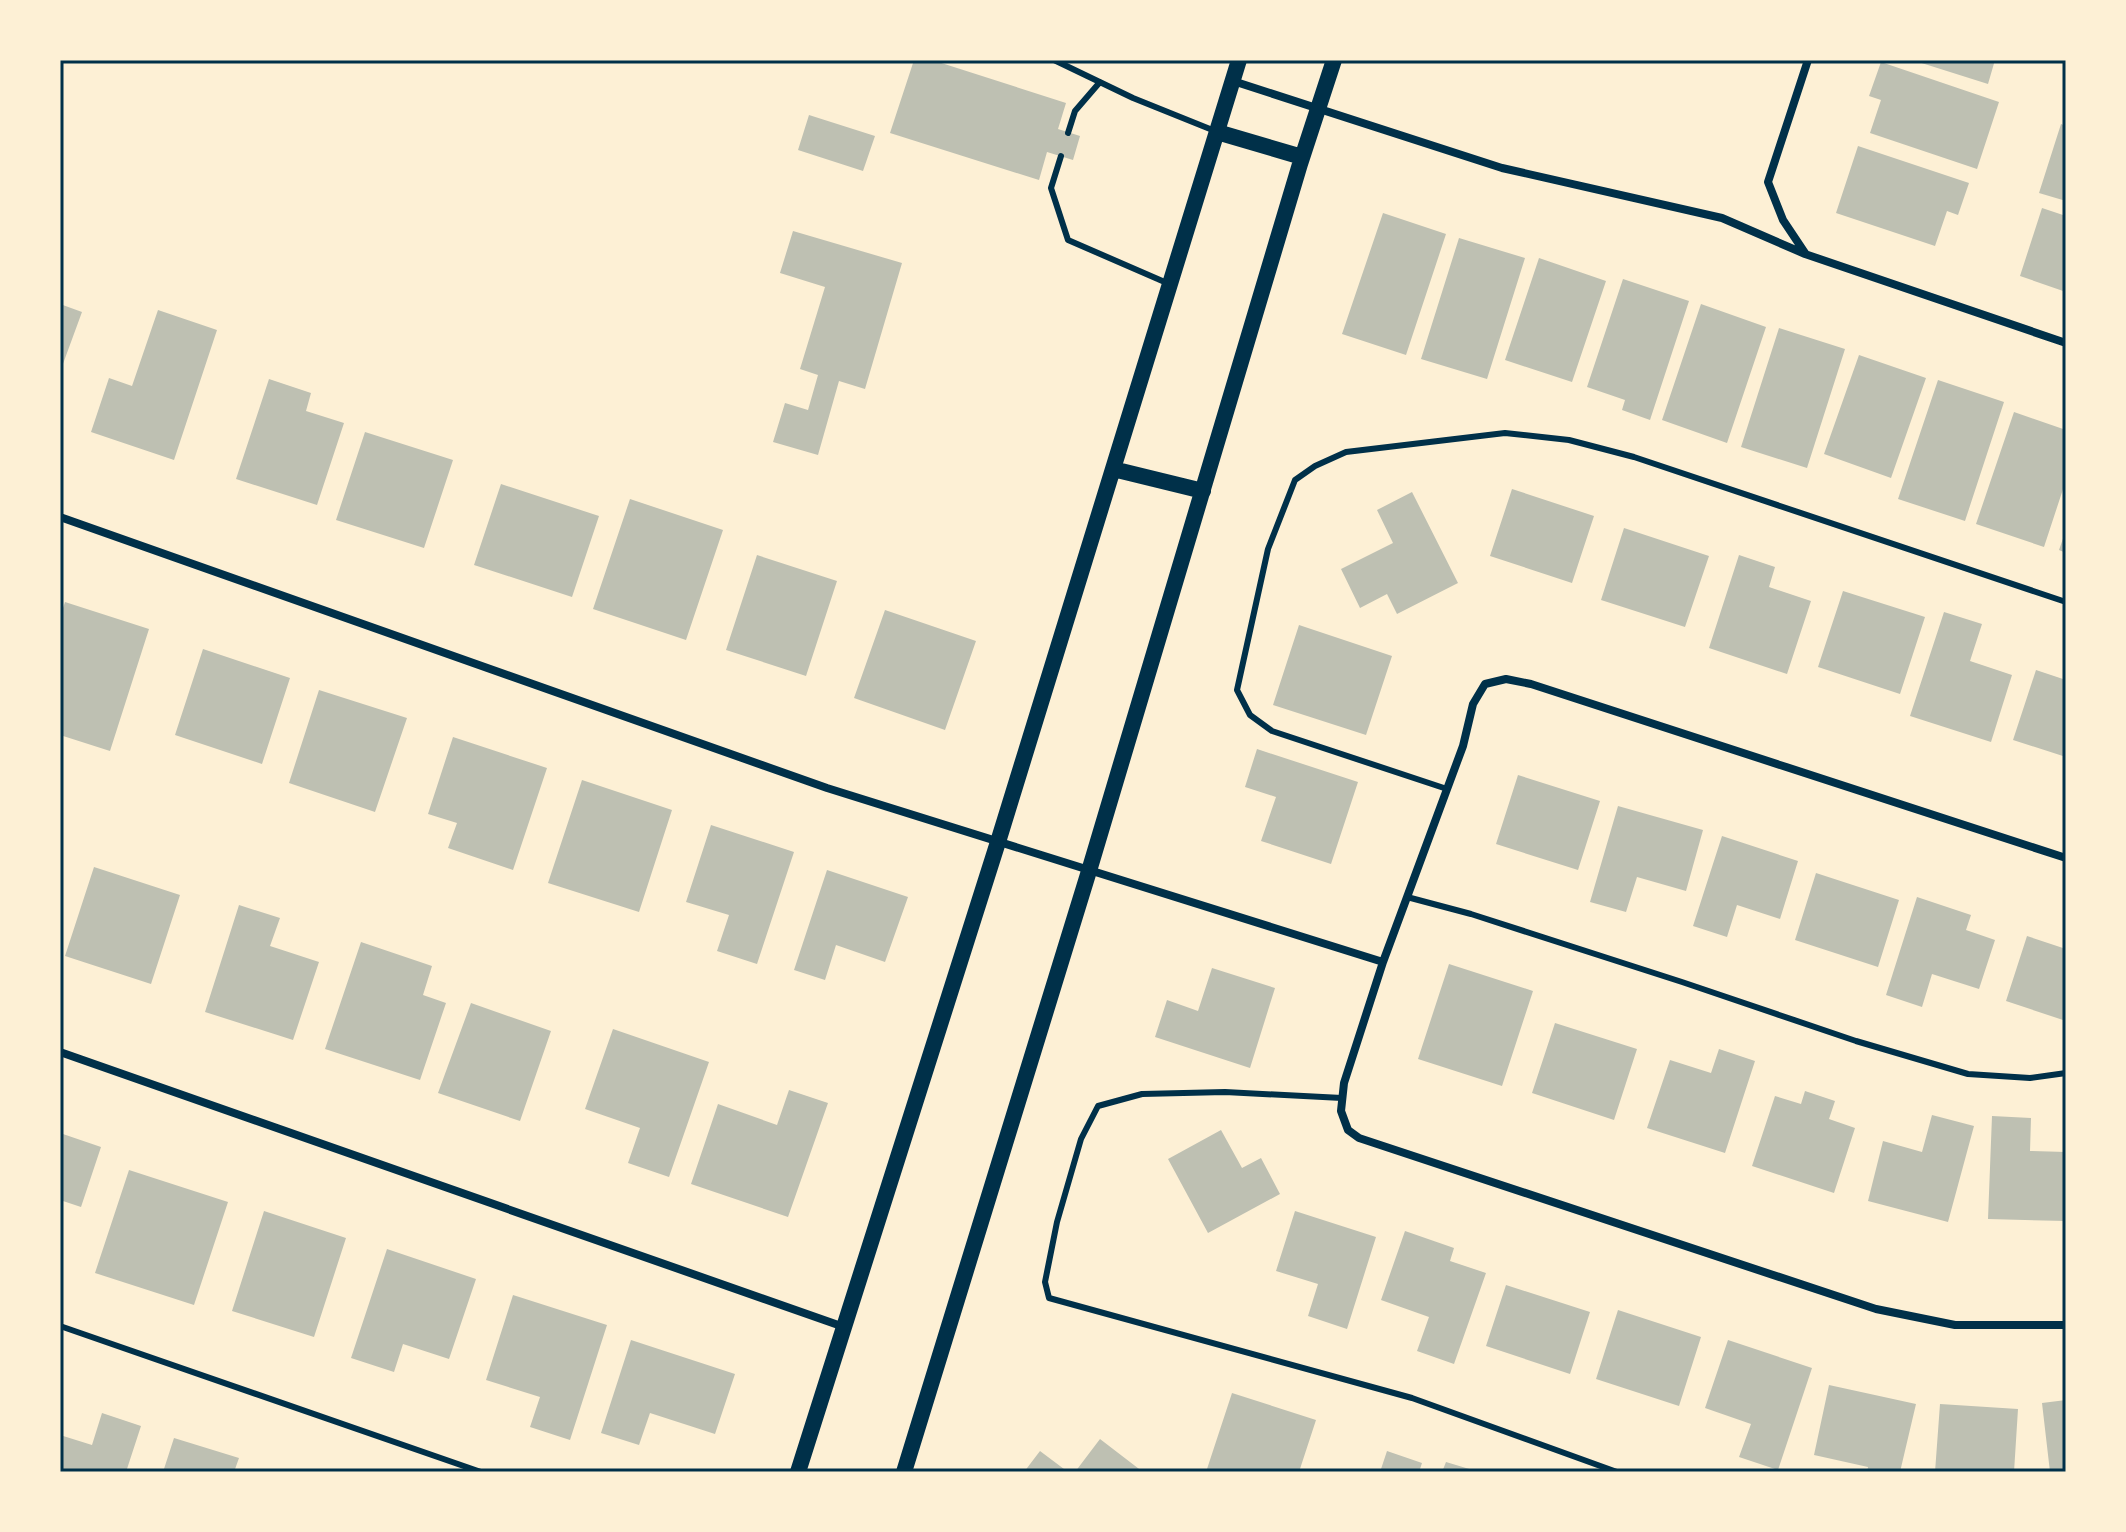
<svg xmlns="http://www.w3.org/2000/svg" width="2126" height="1532" viewBox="0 0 2126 1532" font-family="'Asap Condensed',sans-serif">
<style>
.building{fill:#bec0b2}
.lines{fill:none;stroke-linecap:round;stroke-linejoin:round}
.service{stroke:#003049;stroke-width:6}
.minor{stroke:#003049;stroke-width:8}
.secondary{stroke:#003049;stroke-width:16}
.neatline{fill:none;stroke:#003049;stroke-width:3}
</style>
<rect width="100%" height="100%" fill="#fdf0d5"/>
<!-- building -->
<path class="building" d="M914,60H932L1066,103L1058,129L1080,136L1073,160L1047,152L1039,180L890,133Z
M1912,60H1995L1988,84Z
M1881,62L1999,102L1977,169L1870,133L1881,100L1869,96Z
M809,115L875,136L863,171L798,150Z
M2061,124L2066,126V201L2039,193Z
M1858,146L1969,183L1958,215L1947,211L1935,246L1836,213Z
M2042,208L2066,216V292L2020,276Z
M1383,213L1446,234L1406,355L1342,334Z
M793,231L902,263L865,389L839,381L818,455L773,442L785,403L808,410L818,375L800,369L825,287L780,273Z
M1459,238L1525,258L1487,379L1421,359Z
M1539,258L1606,281L1572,382L1505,360Z
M1623,279L1689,301L1650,420L1622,410L1625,400L1587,387Z
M60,304L82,312L60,372Z
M1701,304L1766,327L1727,443L1662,420Z
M158,310L217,330L174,460L91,432L109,378L132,386Z
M1779,328L1845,349L1807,468L1741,447Z
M1859,355L1926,378L1891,478L1824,454Z
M269,379L311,393L306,411L344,423L317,505L236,479Z
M1938,380L2004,402L1965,521L1898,499Z
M2014,412L2066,430V480L2044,547L1976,524Z
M365,432L453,460L424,548L336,520Z
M501,484L599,516L572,597L474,565Z
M1512,489L1594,516L1572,583L1490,556Z
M1412,492L1458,583L1397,614L1387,594L1360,608L1341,569L1393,543L1377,510Z
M630,499L723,530L686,640L593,609Z
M1624,528L1709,556L1685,627L1601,600Z
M2066,530V553L2059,550Z
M757,555L837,581L806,676L726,650Z
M1739,555L1775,567L1769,587L1811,601L1787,674L1709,648Z
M1843,591L1925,617L1900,694L1818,667Z
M65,602L149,629L110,751L60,735V617Z
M885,610L976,641L945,730L854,698Z
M1944,612L1982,624L1970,661L2012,675L1991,742L1910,716Z
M1299,625L1392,656L1366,735L1273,705Z
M203,649L290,678L262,764L175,735Z
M2036,670L2066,680V757L2013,740Z
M319,690L407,718L375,812L289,783Z
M453,737L547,768L513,870L448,848L457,823L428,814Z
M1257,749L1358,782L1331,864L1261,841L1276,797L1245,787Z
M1518,775L1600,801L1578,870L1496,844Z
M582,780L672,810L639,912L548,883Z
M1618,806L1703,830L1686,891L1637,877L1626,912L1590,902Z
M711,825L794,852L757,964L717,951L729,915L686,902Z
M1722,836L1798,861L1780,919L1737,905L1727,937L1693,926Z
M94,867L180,895L151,984L65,956Z
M827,870L908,897L885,962L836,945L825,980L794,970Z
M1816,873L1899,900L1878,967L1795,940Z
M1917,897L1971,915L1966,930L1995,940L1979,989L1932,974L1922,1007L1886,995Z
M239,905L280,918L270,946L319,962L293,1040L205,1012Z
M2027,936L2066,949V1021L2006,1001Z
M361,942L432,966L423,995L446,1003L420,1080L325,1049Z
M1449,964L1533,991L1502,1086L1418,1059Z
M1212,968L1275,988L1250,1068L1155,1037L1167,1000L1198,1011Z
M471,1003L551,1031L520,1121L438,1093Z
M1555,1023L1637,1049L1614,1120L1532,1093Z
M613,1029L709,1062L669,1177L628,1163L640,1128L585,1109Z
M1719,1049L1755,1061L1725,1153L1647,1128L1670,1060L1711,1073Z
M789,1090L828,1103L788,1217L691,1184L718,1104L777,1125Z
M1805,1091L1835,1101L1829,1119L1855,1128L1834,1193L1752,1166L1775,1096L1801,1104Z
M1932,1115L1974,1126L1948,1222L1868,1201L1883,1141L1922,1152Z
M1992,1116L2031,1118L2030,1151L2066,1152V1221L1988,1219Z
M1221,1130L1242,1168L1261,1158L1280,1194L1208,1233L1168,1159Z
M60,1133L101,1147L81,1207L60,1200Z
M129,1170L228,1202L194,1305L95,1273Z
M264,1211L346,1238L314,1337L232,1311Z
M1295,1211L1376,1237L1347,1329L1308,1316L1318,1284L1276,1271Z
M1405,1231L1454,1248L1450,1261L1486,1273L1454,1364L1417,1351L1429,1317L1381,1300Z
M387,1249L476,1279L449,1359L403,1344L394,1372L351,1358Z
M1506,1285L1590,1312L1570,1374L1486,1346Z
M513,1295L607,1325L570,1440L530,1427L540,1397L486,1380Z
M1618,1310L1701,1337L1679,1406L1596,1379Z
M631,1340L735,1374L715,1434L650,1413L639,1445L601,1433Z
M1728,1340L1812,1368L1778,1470L1739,1457L1751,1424L1705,1408Z
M1829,1385L1916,1404L1900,1472H1867L1868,1467L1814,1455Z
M1232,1393L1316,1420L1299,1472H1217L1207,1469Z
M2066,1400V1472H2050L2042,1403Z
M1940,1404L2018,1409L2014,1472L1972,1470V1472H1935Z
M102,1413L141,1426L126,1472H60V1435L92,1445Z
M174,1438L239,1458L234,1472H163Z
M1100,1439L1143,1472H1075Z
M1040,1451L1068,1472H1024Z
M1387,1451L1422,1463L1419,1472H1380Z
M1446,1462L1476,1471V1472H1442Z"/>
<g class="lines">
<!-- service -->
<path class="service" d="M1054,60L1133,98L1215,131
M1068,133L1075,111L1100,82
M1061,156L1051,188L1068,240L1167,283
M1447,789L1272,731L1250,715L1237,690L1268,549L1295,480L1315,466L1346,452L1505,433L1569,440L1634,457L2066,602
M1407,897L1471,914L1682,982L1856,1041L1968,1074L2030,1078L2066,1073
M1342,1098L1225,1092L1142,1094L1098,1106L1081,1139L1057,1222L1045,1282L1049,1298L1412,1398L1617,1472
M60,1326L481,1472"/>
<!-- minor -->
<path class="minor" d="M1233,81L1502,168L1722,218L1805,254L2066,343
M1805,253L1783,220L1768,182L1808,60
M60,517L827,788L1383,962
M2066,858L1531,684L1506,679L1485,684L1473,704L1463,746L1383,962L1344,1083L1341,1111L1348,1130L1359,1138L1876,1309L1955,1325H2066
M60,1052L844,1327"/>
<!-- secondary -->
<path class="secondary" d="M1217,132L1302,157
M1113,469L1203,491
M798,1472L998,842L1239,60
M904,1472L1089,871L1300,164L1334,60"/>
</g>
<!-- border -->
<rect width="2126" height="1532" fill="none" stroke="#fdf0d5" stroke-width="124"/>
<rect x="62" y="62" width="2002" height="1408" class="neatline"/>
</svg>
